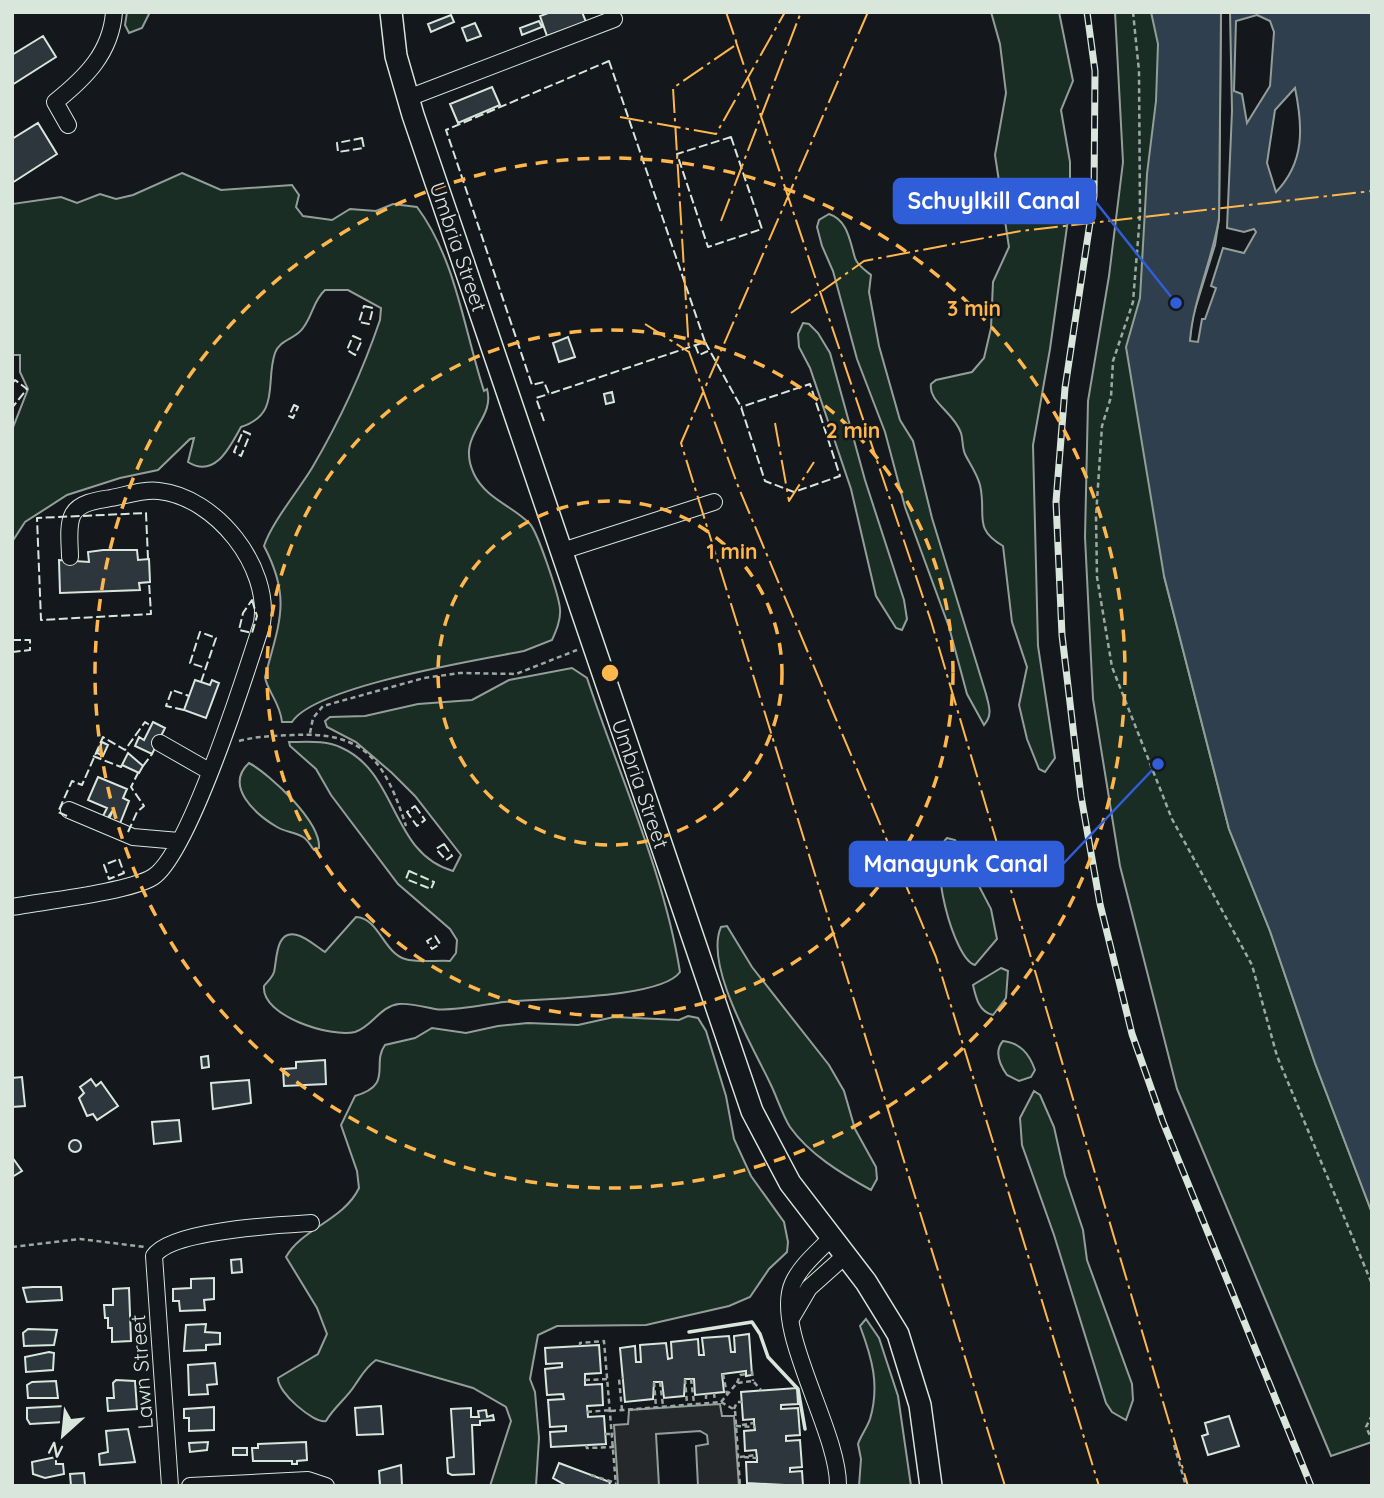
<svg xmlns="http://www.w3.org/2000/svg" width="1384" height="1498" viewBox="0 0 1384 1498" font-family="Quicksand,sans-serif">
<style>
.green{fill:#1a2d24;stroke:#939e99;stroke-width:2}
.parking{fill:#24282b;stroke:#939e99;stroke-width:2}
.water{fill:#2f3f4d;stroke:#939e99;stroke-width:2;fill-rule:evenodd}
.building{fill:#2c363c;stroke:#d8e6dc;stroke-width:2}
.lines{fill:none;stroke-linecap:round;stroke-linejoin:round}
.minor-casing{stroke:#d8e6dc;stroke-width:18}
.major-casing{stroke:#d8e6dc;stroke-width:24}
.path{stroke:#9da8a2;stroke-width:2.5;stroke-dasharray:5 3.5;stroke-linecap:butt}
.minor{stroke:#14181c;stroke-width:16}
.major{stroke:#14181c;stroke-width:21}
.rail-casing{stroke:#d8e6dc;stroke-width:7}
.rail{stroke:#14181c;stroke-width:4.5;stroke-dasharray:13;stroke-linecap:butt}
.fence{stroke:#d8e6dc;stroke-width:2;stroke-dasharray:9 3.5;stroke-linecap:butt}
.wall{stroke:#d8e6dc;stroke-width:3.5}
.power{stroke:#ffb74d;stroke-width:2;stroke-dasharray:24 5 3.5 5;stroke-linecap:butt}
.ring{fill:none;stroke:#ffb74d;stroke-width:3.5;stroke-dasharray:12 9}
.labels{text-anchor:middle;stroke-width:5;stroke-linejoin:round;paint-order:stroke}
.street-label{font-size:21px;fill:#d8e6dc;stroke:#14181c}
.centre{fill:#ffb74d;stroke:#14181c;stroke-width:3.5}
.ring-label{font-size:21px;text-anchor:middle;font-weight:bold;fill:#ffb74d;stroke:#14181c;stroke-width:5;stroke-linejoin:round;paint-order:stroke}
.leader{fill:none;stroke:#305dd8;stroke-width:2.5}
.callout-dot{fill:#305dd8;stroke:#14181c;stroke-width:2.5}
.callout{fill:#305dd8;stroke:#305dd8;stroke-width:2.5}
.callout-label{font-size:23px;text-anchor:middle;font-weight:bold;fill:#fff}
</style>
<rect width="100%" height="100%" fill="#14181c"/>
<!-- green -->
<path class="green" d="M127,12H150L142,28L129,33L125,25Z
M991,12H1059L1073,81L1061,110L1070,162V205L1050,349L1033,445L1038,646L1055,758L1045,772L1039,769L1027,739L1019,705L1027,667L1012,622L1003,546C972,528 987,515 980,485C977,473 968,461 965,454C962,447 963,439 961,433C954,412 928,402 931,384L936,380L972,372L984,358L991,328L993,282L1009,247L995,155L1006,93L1000,44Z
M1115,12H1221L1219,219L1215,245L1192,319L1164,576L1229,829L1270,931L1315,1063L1372,1213V1442L1331,1456L1177,1089L1120,866L1093,699L1085,537L1088,401L1109,276L1123,162Z
M182,173L221,190L292,185L299,195L296,207L303,216L332,220L350,209L376,211L393,204L417,207C456,259 464,330 484,391L487,389C496,421 455,434 474,474C486,499 513,506 530,524C538,533 559,596 560,609C561,620 556,631 552,640L524,651C478,660 315,686 292,722H282C280,702 267,691 265,677C279,623 292,599 264,546C272,522 298,491 312,468C339,422 363,370 380,320L381,308L348,290H325C313,301 313,315 303,328C296,339 280,339 275,353C265,382 281,414 241,427C230,447 215,479 188,462L194,438L190,439L158,470L120,478L67,495L25,522L12,542V430L28,389L20,372V355H12V204L61,197L77,203L100,194L116,199L133,195Z
M829,214C848,220 850,242 855,258C857,265 866,271 871,275L869,292L879,346L900,420L913,441L932,518L986,694C989,706 993,715 984,725L967,694L949,627L905,507L885,432L857,359L833,271L822,246L817,227L819,220Z
M803,323L809,324L818,333L830,353L865,480L904,600L907,619L902,630L896,628L876,596L851,489L810,368L799,347L798,334Z
M572,668L587,678C619,775 664,872 680,972C661,999 540,998 504,1002C487,1004 450,1012 435,1009C425,1007 410,1003 399,1004C380,1006 372,1027 355,1032C331,1038 261,1016 264,986C268,981 272,978 274,972C277,961 275,929 297,935C306,937 317,947 325,952L356,917C379,918 383,952 405,959C418,963 437,960 450,961L456,953L457,940L450,929L398,884L331,795L316,769L290,746L289,742C307,742 326,740 342,748C398,773 391,854 453,871L461,855L415,796L392,773L356,742L327,727L325,721L330,717L365,716L418,704L472,700L509,680Z
M249,763C271,775 321,822 319,848L314,850C310,845 308,840 303,837C295,832 285,832 277,827C255,814 224,786 249,763Z
M947,838L955,840L991,909L997,939L975,965C954,960 926,857 947,838Z
M727,926L752,967L829,1065L844,1091L855,1129L876,1167L877,1179L871,1190C842,1174 809,1154 790,1127C782,1114 777,1097 770,1083C753,1047 704,965 721,927Z
M1001,968L1008,971L1006,998L993,1015C979,1012 976,998 973,985Z
M688,1016L698,1018L706,1031L726,1096L734,1139L751,1176L784,1222L788,1242L787,1252L769,1269L750,1297L729,1306L646,1325L557,1326L538,1335L530,1379L535,1392L539,1438L536,1486H490L511,1421L506,1407L473,1388L376,1360C365,1368 362,1375 355,1385C347,1398 334,1407 326,1421C314,1424 277,1392 278,1378L318,1354L327,1334L317,1308L286,1257C301,1229 344,1220 359,1188L357,1171L341,1125L355,1096C394,1085 371,1064 385,1045L415,1038L432,1028L466,1033L498,1026L528,1023L578,1025L614,1017L679,1020Z
M1003,1041C1020,1043 1029,1053 1035,1070L1031,1077L1019,1081L1007,1075C1000,1065 994,1051 1003,1041Z
M1034,1091L1040,1095L1054,1127L1065,1176L1083,1230L1087,1260L1132,1384L1133,1400L1126,1420L1112,1412L1106,1403L1054,1235L1022,1145L1020,1118Z
M866,1319L879,1338L898,1396L911,1486H859L861,1459L858,1444C861,1435 867,1428 870,1419C880,1385 872,1358 860,1326Z"/>
<!-- parking -->
<path class="parking" d="M720,1404L722,1416H734L739,1486H698L696,1446L708,1444L707,1435L700,1431L656,1434L659,1486H618L614,1425L628,1424L629,1410Z"/>
<!-- water -->
<path class="water" d="M1151,12H1221L1219,219C1212,261 1193,300 1190,341L1198,342L1202,319H1205L1216,288L1211,286L1223,248L1244,253L1256,232L1254,229L1244,232L1227,228L1232,111L1230,12H1372V1213L1315,1063L1270,931L1229,829L1164,576L1126,347L1140,298L1147,174L1156,101L1158,44ZM1257,15L1270,21L1274,32L1270,86L1247,123L1242,94L1234,91L1236,21ZM1295,88C1303,127 1305,162 1276,192L1267,163L1275,110Z"/>
<!-- building -->
<path class="building" d="M551,12H582L586,22L547,36L540,16Z
M451,15L454,22L431,32L428,24Z
M539,21L542,27L522,35L520,28Z
M475,23L481,36L467,41L462,28Z
M43,36L56,57L12,85V55Z
M492,87L500,105L458,123L450,104Z
M38,123L57,154L12,183V139Z
M568,337L575,357L559,362L553,343Z
M612,392L614,402L606,404L604,394Z
M103,550H137L138,560L149,559L150,582L139,583L140,590L60,593L59,560L89,562L88,552Z
M195,680L210,685L212,680L219,683L206,718L184,710Z
M153,722L165,728L152,754L135,746L139,737L144,740Z
M102,742L108,745L103,756L97,753Z
M128,753L143,766L139,773L122,765Z
M98,777L127,789L123,798L129,801L119,826L108,821L113,810L105,822L101,820L107,808L88,800Z
M208,1056L209,1067L202,1068L201,1057Z
M325,1060L326,1084L284,1086L283,1069L296,1068V1062Z
M22,1077L25,1106L12,1107V1078Z
M91,1079L96,1086L101,1082L118,1106L97,1120L93,1114L87,1116L79,1098L84,1093L80,1087Z
M249,1080L251,1103L213,1109L211,1083Z
M179,1120L181,1141L154,1144L152,1122Z
M69 1146a6 6 0 1 1 12 0a6 6 0 1 1-12 0Z
M12,1157L22,1171L12,1177Z
M241,1259L242,1272L232,1273L231,1260Z
M214,1278V1299L204,1300L205,1310L180,1311L179,1301H173V1289L191,1288V1279Z
M33,1287H61L62,1300L27,1302L23,1288Z
M129,1288L131,1341L112,1342V1328H108V1318H105L104,1305H113V1289Z
M206,1324L205,1332L220,1333V1344L206,1345V1350L184,1351L186,1325Z
M28,1329L57,1330L54,1345L24,1346L23,1333Z
M749,1334L752,1375L746,1376V1371L722,1374L724,1392L695,1395L694,1379H685L684,1396L664,1398L662,1382H654L653,1399L625,1402L620,1348L635,1346L636,1362H641L640,1345L666,1343L668,1359L672,1358L671,1342L698,1339L699,1355H704L702,1338L729,1336L731,1352H735L734,1336Z
M599,1345L601,1373L585,1374V1385L602,1384L603,1405L587,1406L588,1417L604,1416L606,1444L551,1447L550,1432L566,1431V1426L550,1427L548,1400L564,1399L563,1394L547,1395L545,1369L562,1367V1363L546,1364L545,1348Z
M49,1352L54,1353L53,1370L26,1372L25,1357Z
M215,1363L217,1384L207,1385L208,1394L189,1395L188,1365Z
M116,1380L135,1381L137,1409L108,1411L107,1398H114L113,1383Z
M56,1381L58,1398H28L27,1385L32,1382Z
M797,1388L798,1404L781,1405V1409L798,1408L800,1435L786,1436V1441L800,1440L802,1467L790,1468V1472L802,1471L803,1486L747,1483L746,1462H757V1458L756,1450L745,1451L744,1431L755,1430L754,1423V1419L743,1420L741,1392Z
M65,1406L64,1422L30,1424L27,1419V1408Z
M381,1406L383,1434L357,1435L355,1408Z
M214,1407V1430L189,1431V1418H184V1409Z
M471,1408V1417H479L478,1411L486,1410L487,1417L493,1415L494,1420L480,1421V1425H472L474,1474L452,1475L448,1473L447,1458L454,1457L451,1409Z
M1229,1416L1239,1446L1208,1455L1202,1436L1208,1434L1205,1423Z
M128,1429L135,1462L100,1465L99,1454L108,1452L106,1431Z
M208,1442L207,1450L190,1452L189,1443Z
M306,1442L307,1460L297,1461V1464H292V1461H253L252,1448H258V1444Z
M233,1448H247V1455H233Z
M56,1457V1464H63L64,1474L45,1478L33,1474L32,1462Z
M559,1463L610,1482L609,1486H567L553,1478Z
M401,1465L402,1486H374L380,1485L379,1471Z
M84,1473L85,1485L71,1486L70,1474Z"/>
<g class="lines">
<defs>
<path id="minor" d="M408,98L614,19
M68,125L55,102C85,78 111,53 114,12
M562,551L714,502
M160,743L209,771
M69,810L133,837L179,841
M12,907C45,901 129,892 153,877C189,854 247,670 262,623C271,567 216,497 159,491C144,489 127,495 111,498C99,500 80,502 73,514C67,525 70,545 70,557
M832,1237C819,1251 801,1265 793,1283C772,1329 839,1431 838,1486
M792,1317L809,1288L846,1255
M170,1486L154,1256C171,1230 279,1225 311,1223
M190,1486L308,1480L326,1486"/>
<path id="major" d="M391,12L396,56L413,115L752,1111L790,1183L866,1282L898,1334L920,1405L931,1486"/>
</defs>
<!-- minor casing -->
<use href="#minor" class="minor-casing"/>
<!-- major casing -->
<use href="#major" class="major-casing"/>
<!-- path -->
<path class="path" d="M1133,12L1139,71L1140,215L1133,302L1113,361L1111,397L1102,426L1096,516L1097,577L1112,667L1172,819L1252,965L1277,1056L1372,1284
M310,733L313,718L323,706L424,678L460,673L516,674L577,650
M239,741C257,736 274,736 293,735C365,731 385,761 406,826
M12,1247L80,1239L145,1247
M580,1346V1343L604,1341L616,1486
M752,1371L753,1381
M723,1374L727,1394
M685,1379L687,1404
M691,1379L694,1403
M585,1380L608,1379
M654,1382L656,1407
M660,1382L663,1406
M737,1383L740,1375L746,1374
M714,1393L715,1402
M706,1394V1403
M721,1402L737,1383L753,1381L761,1390
M734,1409L737,1402H742
M622,1410L619,1379L623,1378
M611,1411L721,1402L735,1410L740,1486
M587,1412L611,1410
M1372,1415L1366,1427L1372,1440
M742,1425L754,1423
M736,1426L755,1427
M605,1434H614
M586,1445L587,1448L615,1447
M1174,1445L1186,1486
M740,1457L756,1455
M744,1457L757,1458
M591,1475L616,1483"/>
<!-- minor -->
<use href="#minor" class="minor"/>
<!-- major -->
<use href="#major" class="major"/>
<defs>
<path id="rail" d="M1087,12L1095,71L1094,196L1065,388L1056,502L1062,635L1081,796L1100,904L1132,1034L1163,1122L1311,1486"/>
</defs>
<!-- rail casing -->
<use href="#rail" class="rail-casing"/>
<!-- rail -->
<use href="#rail" class="rail"/>
<!-- fence -->
<path class="fence" d="M609,61L705,342L549,394L544,382L532,385L446,130Z
M731,137L762,229L708,247L677,154Z
M362,138L364,148L338,152L337,143Z
M364,306L373,308L369,324L359,322Z
M353,336L362,340L355,355L347,350Z
M705,342L741,407L765,481L794,492L840,476L810,384L741,407
M695,345L699,355L708,351
M12,384L15,380L27,389L12,408
M294,405L298,407L293,418L289,416Z
M544,421L536,398L549,394
M243,431L250,434L241,456L234,452Z
M148,559L146,513L37,518L41,620L151,614L149,582
M252,600L257,616L252,633L239,630L243,613Z
M12,640H30V650L13,652L12,643
M201,682L216,638L200,632L190,663L206,668
M184,710L166,706L172,690L189,696
M93,756L121,767L122,765
M143,766L152,754
M415,806L425,820L417,826L407,812Z
M67,816L58,812L72,781L82,785L103,737L125,750L145,722L151,726
M128,832L137,812L144,806L131,787L138,773
M444,844L452,856L446,860L436,849Z
M119,859L124,873L109,879L104,865Z
M409,871L434,882L431,889L406,879Z
M435,936L440,944L432,949L427,941Z"/>
<!-- wall -->
<path class="wall" d="M689,1332L752,1322L760,1334L768,1357L798,1389L805,1429"/>
<!-- power -->
<path class="power" d="M726,12L737,44L673,88L689,352L738,486L936,957L1099,1486
M868,12L681,443L1005,1486
M736,42L931,621L1188,1486
M620,117L716,134L785,12
M721,221L801,12
M791,313L864,261L1021,231L1372,191
M645,324L689,352
M775,423L789,501L814,462"/>
</g>
<!-- distance rings -->
<g class="ring">
<circle cx="610" cy="673" r="172"/>
<circle cx="610" cy="673" r="343"/>
<circle cx="610" cy="673" r="515"/>
</g>
<g class="labels">
<!-- street labels -->
<g class="street-label">
<text transform="translate(458 247) rotate(71)" y="7">Umbria Street</text>
<text transform="translate(640 784) rotate(71)" y="7">Umbria Street</text>
<text transform="translate(142 1372) rotate(-94)" y="7">Lawn Street</text>
</g>
</g>
<circle cx="610" cy="673" r="10" class="centre"/>
<g class="ring-label">
<text x="974" y="316">3 min</text>
<text x="853" y="438">2 min</text>
<text x="732" y="559">1 min</text>
</g>
<!-- callouts -->
<path class="leader" d="M1176 303L1095 201M1158 764L1063 864"/>
<g class="callout-dot">
<circle cx="1176" cy="303" r="7"/>
<circle cx="1158" cy="764" r="7"/>
</g>
<g class="callout">
<rect x="894" y="179" width="201" height="44" rx="7"/>
<rect x="850" y="842" width="213" height="44" rx="7"/>
</g>
<g class="callout-label">
<text x="994" y="209">Schuylkill Canal</text>
<text x="956" y="872">Manayunk Canal</text>
</g>
<!-- border -->
<rect width="1384" height="1498" fill="none" stroke="#d8e6dc" stroke-width="28"/>
<!-- north arrow -->
<g transform="translate(63 1435) rotate(207)" stroke="#14181c" stroke-width="5" paint-order="stroke">
<path d="M0-5L12 26L0 18L-12 26Z" fill="#d8e6dc"/>
<text y="-10" font-size="19" font-weight="bold" text-anchor="middle" fill="#d8e6dc">N</text>
</g>
</svg>
